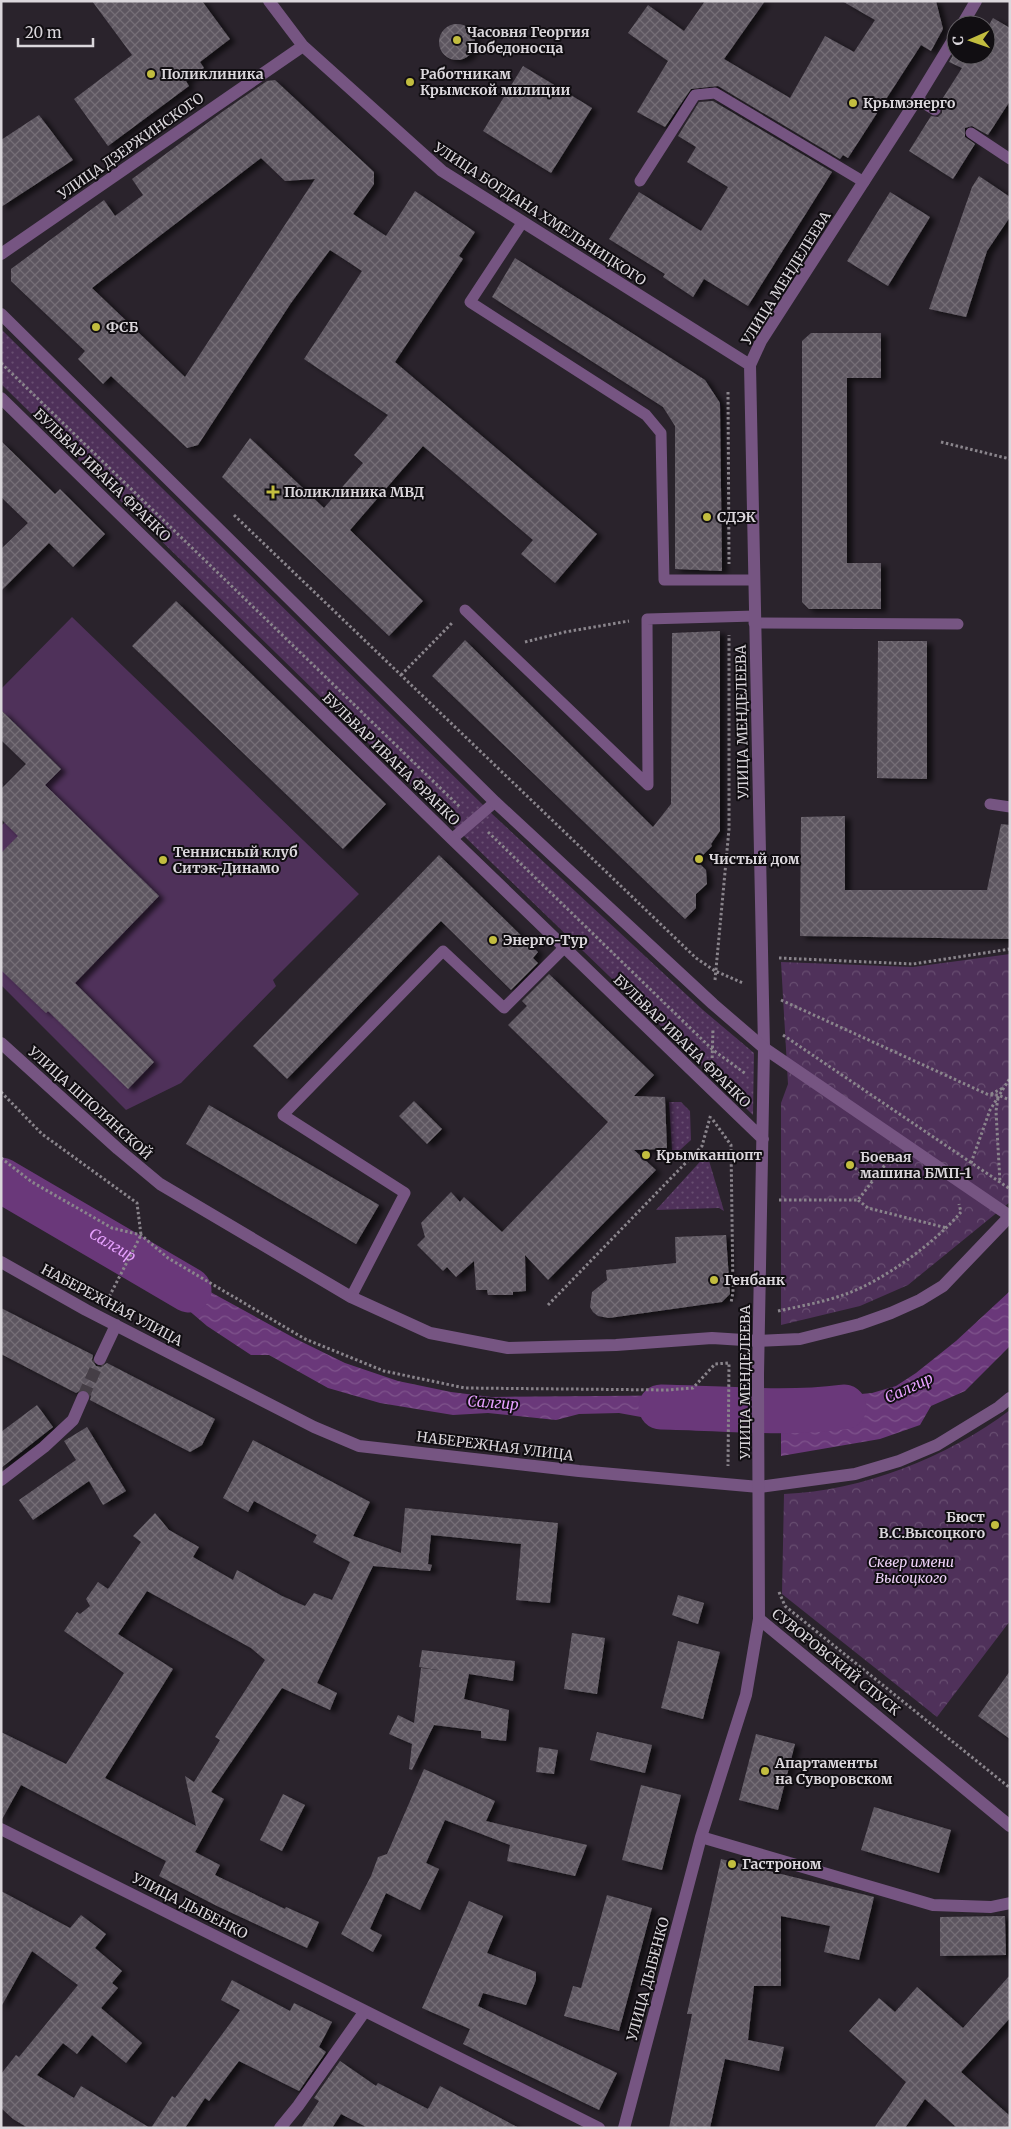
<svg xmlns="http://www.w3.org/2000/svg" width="1011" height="2129" viewBox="0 0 1011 2129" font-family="Merriweather,serif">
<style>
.grass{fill:url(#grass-dots)}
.park{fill:url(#park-crowns)}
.garden{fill:#4f315a}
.water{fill:url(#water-waves)}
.pier{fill:#2a232c}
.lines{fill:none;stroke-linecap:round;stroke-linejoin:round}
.river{stroke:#6a387a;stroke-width:45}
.building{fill:url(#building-cross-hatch);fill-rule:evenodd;filter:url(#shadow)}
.minor-tunnel{stroke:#453e46;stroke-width:12;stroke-dasharray:12 6;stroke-linecap:butt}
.path{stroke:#8a858c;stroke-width:3;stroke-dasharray:2.5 2.5;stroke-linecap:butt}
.service{stroke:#765582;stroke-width:11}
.pedestrian{stroke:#765582;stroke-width:12}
.minor{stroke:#765582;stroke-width:12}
.tertiary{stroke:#765582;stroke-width:12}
.poi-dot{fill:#c2bd3f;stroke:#110e12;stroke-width:2}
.labels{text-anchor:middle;stroke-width:4;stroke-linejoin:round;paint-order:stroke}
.poi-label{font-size:14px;font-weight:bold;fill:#dbd7dc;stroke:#110e12;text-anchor:start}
.street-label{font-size:14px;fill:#dbd7dc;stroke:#110e12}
.park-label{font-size:14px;font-style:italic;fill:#efd3f9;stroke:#110e12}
.water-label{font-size:15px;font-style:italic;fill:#e6a0fe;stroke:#110e12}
</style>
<defs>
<pattern id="grass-dots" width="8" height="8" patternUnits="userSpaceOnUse" patternTransform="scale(1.25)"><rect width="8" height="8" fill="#4f315a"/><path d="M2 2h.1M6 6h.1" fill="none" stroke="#684e71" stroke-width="1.8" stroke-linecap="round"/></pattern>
<pattern id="park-crowns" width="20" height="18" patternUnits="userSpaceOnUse" patternTransform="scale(1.25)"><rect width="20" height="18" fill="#4f315a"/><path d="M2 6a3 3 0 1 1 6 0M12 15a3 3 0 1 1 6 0" fill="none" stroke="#684e71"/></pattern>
<pattern id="water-waves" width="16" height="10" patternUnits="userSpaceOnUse" patternTransform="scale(1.25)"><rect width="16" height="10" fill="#6a387a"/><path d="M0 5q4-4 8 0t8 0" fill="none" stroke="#7f548c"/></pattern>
<pattern id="building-cross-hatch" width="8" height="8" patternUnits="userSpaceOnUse" patternTransform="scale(1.25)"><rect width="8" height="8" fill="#5d5660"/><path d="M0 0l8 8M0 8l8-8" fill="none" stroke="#746e76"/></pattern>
<filter id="shadow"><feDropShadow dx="5.5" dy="3" stdDeviation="2.5" flood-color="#0009"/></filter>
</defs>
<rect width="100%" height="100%" fill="#2a232c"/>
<!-- grass -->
<path class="grass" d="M1,329L484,806L457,830L1,384Z
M490,812L703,1010L754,1053L753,1115L463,835Z
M669,1102H681L690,1111L691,1140L680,1150H672Z
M707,1154L724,1211L719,1208L656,1210Z"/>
<!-- park -->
<path class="park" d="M1010,954V1202L908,1285L860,1306L781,1325V1103L788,1084L781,962L913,967Z
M1010,1410V1621L937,1717L782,1594L784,1494C862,1491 948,1457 1010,1410Z"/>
<!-- garden -->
<path class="garden" d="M72,617L359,894L273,980L276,986L181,1083L126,1110L1,985V826L61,769L1,710V689Z"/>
<!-- water -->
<path class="water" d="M1,1170L126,1246L117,1265L32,1214L1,1192Z
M141,1250L214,1294L296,1339L345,1363L398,1381L451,1392L491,1397L724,1395L723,1429L705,1420L641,1417L619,1413L579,1414L556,1420L488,1413L453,1415L380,1403L328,1388L269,1355H251L207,1326L173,1297L130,1272Z
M1010,1291V1346L965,1391L931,1406L920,1425L880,1439L781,1456V1414L794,1400L872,1393L896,1386L916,1373L956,1341Z"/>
<!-- pier -->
<path class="pier" d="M781,1409V1458L779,1456L778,1414Z"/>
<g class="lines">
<!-- river -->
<g class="river">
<path id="s1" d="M1,1180L189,1290"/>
<path d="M661,1407C722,1408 783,1415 844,1407"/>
</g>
</g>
<!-- building -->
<path class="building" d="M92,1H202L230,39L200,62L204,68L186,81L189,86L108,146L74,99L132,55Z
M705,1H765L724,59L790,98L825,36L854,52L875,20L842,1H936L943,29L931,51L921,45L848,158L843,155L840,159L718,86L691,89L665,127L637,112L668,61L628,33L648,5L684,31Z
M993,18L1010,28V101L988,135L972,126L965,128V137L975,144L953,179L909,151L931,116L938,117L942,113V107L939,104L962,68L949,62L953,55H986V30Z
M439 42a18 18 0 1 1 36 0a18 18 0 1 1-36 0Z
M523,66L592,108L551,173L483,131Z
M275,80L374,172V184L353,214L386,236L415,191L475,232L459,256L463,259L395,362L597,534L555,583L521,554L533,540L423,446L350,530L423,601L389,636L222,477L250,438L324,508L363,463L354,455L388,415L304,359L362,271L330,250L291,303L198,445L187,448L111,376L103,384L78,359L85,351L11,281V269L104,200L115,216L143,195L132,179L222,112L267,81ZM261,158L285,181L315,179L185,377L92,288Z
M713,101L832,172L748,306L704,279L693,297L663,277L665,274L609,239L639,192L701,231L728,187L687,162L696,147L678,136L699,102Z
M39,115L73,160L1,207V140Z
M979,176L1010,197V217L987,251L966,317L929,309L972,187Z
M890,192L930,217L888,286L847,261Z
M515,258L705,380L720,403L722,571L675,569V426L663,407L492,297Z
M811,333H881V378H847V563H881V609H809L802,602V341Z
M1,441L55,494L60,489L105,534L73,567L49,543L1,591V549L28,523L1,497Z
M176,601L386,804L343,849L132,646Z
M720,631V831L711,844L712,846L697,861L706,870L707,884L696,894V908L685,919L432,676L465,640L653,827L671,804L672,633Z
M878,641H927V779L877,778Z
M1,710L61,769L45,785L159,896L75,983L154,1062L128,1089L48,1011L46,1013L1,970V853L18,836L1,819V789L26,764L1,740Z
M845,816V890H987L1001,824L1010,825V939L800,936L801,817Z
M439,855L538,952L533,958L538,963L511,990L441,921L287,1079L253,1046Z
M549,974L654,1075L634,1096L665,1097L667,1149L634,1150L656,1170L548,1280L525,1255L526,1291L513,1292V1295H488L487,1290H476L474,1261L456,1277L447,1267L443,1271L417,1245L425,1237L421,1223L451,1192L460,1202L464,1197L502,1232L608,1122L508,1025L527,1006L522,1001Z
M414,1101L442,1129L427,1144L399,1116Z
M209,1105L379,1205L356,1244L186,1144Z
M726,1235L730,1294L722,1302L609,1318L598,1316L593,1312L590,1307L592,1292L607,1280L606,1270L676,1263L675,1237Z
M1,1308L93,1355L92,1360L96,1366L101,1367L107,1363L215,1419L202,1445L190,1452L90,1400L91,1396L87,1390L82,1389L76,1393L1,1354Z
M37,1405L53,1427L1,1468V1432Z
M87,1427L126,1491L103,1505L89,1481L33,1520L19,1500L76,1460L64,1441Z
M253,1440L370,1502L353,1536L401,1553L405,1508L558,1523L550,1603L516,1600L521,1544L431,1535L428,1564L432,1565L430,1571L373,1566L317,1683L337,1693L330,1710L282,1688L211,1792L224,1799L195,1852L220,1865L215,1875L285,1909L286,1907L319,1922L307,1948L217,1906L159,1876L166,1861L21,1785L1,1821V1732L66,1764L124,1673L64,1631L77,1612L80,1614L90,1606L86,1599L98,1582L108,1589L141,1542L133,1536L155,1513L169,1530L199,1547L193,1557L233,1580L237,1570L282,1596L305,1606L314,1593L332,1600L350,1562L313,1542L317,1535L254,1501L248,1512L223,1498ZM147,1591L251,1648L265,1660L215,1737L220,1740L194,1782L185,1776L196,1826L105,1778L173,1669L118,1634Z
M678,1595L704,1603L698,1624L672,1615Z
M572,1633L605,1638L597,1694L564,1689Z
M678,1641L720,1652L703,1719L661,1708Z
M422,1650L515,1661L513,1681L469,1674L464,1699L509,1710L506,1741L481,1738V1731L434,1725L412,1770L409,1769L412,1744L389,1734L398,1715L414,1723L421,1668L444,1671L419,1667Z
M1010,1671V1739L978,1716Z
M597,1732L652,1745L645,1773L590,1760Z
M756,1734L795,1744L778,1810L739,1800Z
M539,1747L558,1750L554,1774L536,1772Z
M424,1769L495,1801L486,1821L587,1845L575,1876L507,1861L510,1845L445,1820L426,1863L439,1869L420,1910L386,1893L370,1929L382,1935L373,1952L341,1934L371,1876L378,1857L387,1854Z
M641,1785L681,1795L662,1870L622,1860Z
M283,1794L305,1805L282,1851L260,1840Z
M874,1807L951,1830L939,1873L861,1850Z
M721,1859L874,1897L859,1960L824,1952L830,1926L781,1916V1986H754L748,2040L784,2047L779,2071L725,2059L710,2128H669L692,2014H687Z
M1,1891L70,1928L81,1915L106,1934L95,1948L122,1971L112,1983L118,1988L101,2008L142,2043L126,2063L92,2035L77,2054L63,2043L37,2075L74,2098L81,2086L150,2128H28L13,2119L1,2108V2074L16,2055L19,2057L78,1985L32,1951L1,2007Z
M607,1895L652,1908L619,2031L564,2016L573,1986L581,1988Z
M469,1901L503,1916L487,1953L536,1972V1980L526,2005L483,1993L478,2006L617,2073L599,2110L463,2044L470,2029L422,2008Z
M1005,1916L1006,1955L940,1956V1917Z
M1010,1975V2018L961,2072L1010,2116V2128H957L925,2099L905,2128H874L906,2082L849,2031L879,1998L895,2012L917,1987L963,2028Z
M232,1980L290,2011L294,2003L332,2022L319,2047L326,2052L299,2091L239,2061L209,2101L205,2098L185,2128H151L172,2096L175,2098L240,2010L221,2000Z
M340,2061L376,2086L378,2083L428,2109L440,2086L519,2128H368L341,2114L332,2128H301L319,2101L314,2098Z"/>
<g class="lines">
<!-- minor-tunnel -->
<path class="minor-tunnel" d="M83,1397L100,1359"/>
<!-- path -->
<path class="path" d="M1,363L461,808
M728,392L729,564
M941,442L1010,459
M234,515L696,958L715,971L743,983
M525,642L565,632L629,621
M401,675L453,622
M488,832L713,1050L746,1074
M779,958L913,964L1010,949
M715,980L729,829V635
M781,1000L989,1095H998L1010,1100
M783,1035L1010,1189
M712,1063L713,1029
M1,1092L42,1134L137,1203L141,1235L109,1297L124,1306
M991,1094L1003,1088
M998,1098L996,1111L1000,1183
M713,1120L731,1145L733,1292L731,1303
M1,1158L32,1182L112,1228L141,1235L168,1258L305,1339L384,1371L465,1388L667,1390L693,1388L715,1364L729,1363L728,1466
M971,1163L990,1110L1010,1078
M855,1168L872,1181
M779,1200H858L891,1157
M858,1200L868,1208L947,1228
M548,1305L702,1146L711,1114
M778,1311C801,1306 824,1302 846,1294C883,1281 936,1242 961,1212L959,1204
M779,1592L785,1606L1010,1788"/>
<!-- service -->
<path class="service" d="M917,99L935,110
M971,133L1010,159
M640,181L695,95L715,93L864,182
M522,223L470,302L646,415L661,433L664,580H754
M465,610L648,785L647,619L755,616
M754,623L958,624
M990,804L1010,807
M452,839L495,802
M351,1297L405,1193L283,1115L443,951L504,1008L564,948"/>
<!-- pedestrian -->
<path class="pedestrian" d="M764,1048L1010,1216"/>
<!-- minor -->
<path class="minor" d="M269,1L303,46L442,171L750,365
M962,25L976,1
M1,254L303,46
M1,1043L118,1149L160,1184L351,1297L430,1333L508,1348L616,1345L712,1338L759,1341L800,1339L860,1324L891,1313L920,1300L943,1286L1010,1216
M764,1048L750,365L761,341L917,99L956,35
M1,1262L86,1310L314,1427L359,1446L579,1471L759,1487L855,1474L899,1461L937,1445L999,1407L1010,1398
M100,1359L116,1325
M1,1480L44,1447L73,1420L83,1397
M1,1829L599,2128
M701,1837L933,1905L991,1907L1010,1903
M280,2128L298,2106L365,2011
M624,2128L701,1837L746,1695L759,1619"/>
<!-- tertiary -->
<path class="tertiary" d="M1,314L495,802L713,1004L764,1048L758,1375L759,1619L1010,1826
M1,398L452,839L763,1139"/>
</g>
<!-- markers -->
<g class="poi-dot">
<circle cx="457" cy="40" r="5"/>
<circle cx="151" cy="74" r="5"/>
<circle cx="410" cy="82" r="5"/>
<circle cx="853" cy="103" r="5"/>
<circle cx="96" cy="327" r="5"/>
<path d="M270.5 484.5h5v5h5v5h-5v5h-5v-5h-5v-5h5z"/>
<circle cx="707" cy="517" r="5"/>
<circle cx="699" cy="859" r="5"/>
<circle cx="163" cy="860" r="5"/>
<circle cx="493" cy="940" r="5"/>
<circle cx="646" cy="1155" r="5"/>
<circle cx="850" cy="1165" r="5"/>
<circle cx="714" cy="1280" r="5"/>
<circle cx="995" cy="1525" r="5"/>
<circle cx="765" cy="1771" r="5"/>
<circle cx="732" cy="1864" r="5"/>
</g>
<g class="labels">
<!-- poi labels -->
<g class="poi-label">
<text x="467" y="37">Часовня Георгия<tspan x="467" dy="16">Победоносца</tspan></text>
<text x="161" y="79">Поликлиника</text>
<text x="420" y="79">Работникам<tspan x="420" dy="16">Крымской милиции</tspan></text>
<text x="863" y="108">Крымэнерго</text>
<text x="106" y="332">ФСБ</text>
<text x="284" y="497">Поликлиника МВД</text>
<text x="717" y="522">СДЭК</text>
<text x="173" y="857">Теннисный клуб<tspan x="173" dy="16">Ситэк-Динамо</tspan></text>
<text x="709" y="864">Чистый дом</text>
<text x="503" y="945">Энерго-Тур</text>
<text x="656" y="1160">Крымканцопт</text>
<text x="860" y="1162">Боевая<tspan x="860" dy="16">машина БМП-1</tspan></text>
<text x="724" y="1285">Генбанк</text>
<text x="985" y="1522" text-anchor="end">Бюст<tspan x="985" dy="16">В.С.Высоцкого</tspan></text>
<text x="775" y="1768">Апартаменты<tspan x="775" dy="16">на Суворовском</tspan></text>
<text x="742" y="1869">Гастроном</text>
</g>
<!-- street labels -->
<g class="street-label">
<text transform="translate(131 146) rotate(-35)" y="5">УЛИЦА ДЗЕРЖИНСКОГО</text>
<text transform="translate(540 214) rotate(33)" y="5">УЛИЦА БОГДАНА ХМЕЛЬНИЦКОГО</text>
<text transform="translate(786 278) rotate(-58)" y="5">УЛИЦА МЕНДЕЛЕЕВА</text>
<text transform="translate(102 475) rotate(44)" y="5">БУЛЬВАР ИВАНА ФРАНКО</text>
<text transform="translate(742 722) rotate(-91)" y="5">УЛИЦА МЕНДЕЛЕЕВА</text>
<text transform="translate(391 759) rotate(44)" y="5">БУЛЬВАР ИВАНА ФРАНКО</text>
<text transform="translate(682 1041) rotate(44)" y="5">БУЛЬВАР ИВАНА ФРАНКО</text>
<text transform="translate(90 1103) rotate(42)" y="5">УЛИЦА ШПОЛЯНСКОЙ</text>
<text transform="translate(112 1305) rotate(28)" y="5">НАБЕРЕЖНАЯ УЛИЦА</text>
<text transform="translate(745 1382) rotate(-90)" y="5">УЛИЦА МЕНДЕЛЕЕВА</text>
<text transform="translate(495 1446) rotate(7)" y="5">НАБЕРЕЖНАЯ УЛИЦА</text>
<text transform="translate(836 1662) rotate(39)" y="5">СУВОРОВСКИЙ СПУСК</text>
<text transform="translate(190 1906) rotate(27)" y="5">УЛИЦА ДЫБЕНКО</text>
<text transform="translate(648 1979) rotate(-75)" y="5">УЛИЦА ДЫБЕНКО</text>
</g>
<!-- park labels -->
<g class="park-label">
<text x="911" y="1567">Сквер имени<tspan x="911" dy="16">Высоцкого</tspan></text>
</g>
<!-- water labels -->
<g class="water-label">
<text dy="5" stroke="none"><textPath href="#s1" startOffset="129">Салгир</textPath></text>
<text transform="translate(909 1388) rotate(-25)" y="5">Салгир</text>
<text transform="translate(493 1403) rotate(4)" y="5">Салгир</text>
</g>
</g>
<!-- border -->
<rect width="1011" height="2129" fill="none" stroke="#dbd7dc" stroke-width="5"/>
<!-- north arrow -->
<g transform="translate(971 40) rotate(268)"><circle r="24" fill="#110e12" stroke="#625e63"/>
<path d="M0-4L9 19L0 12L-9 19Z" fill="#c2bd3f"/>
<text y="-8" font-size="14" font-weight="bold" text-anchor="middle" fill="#dbd7dc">С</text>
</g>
<!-- scale -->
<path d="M18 38v8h75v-8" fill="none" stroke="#dbd7dc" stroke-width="2.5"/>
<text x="25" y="38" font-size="15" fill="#dbd7dc" stroke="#110e12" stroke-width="4" paint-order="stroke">20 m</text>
</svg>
